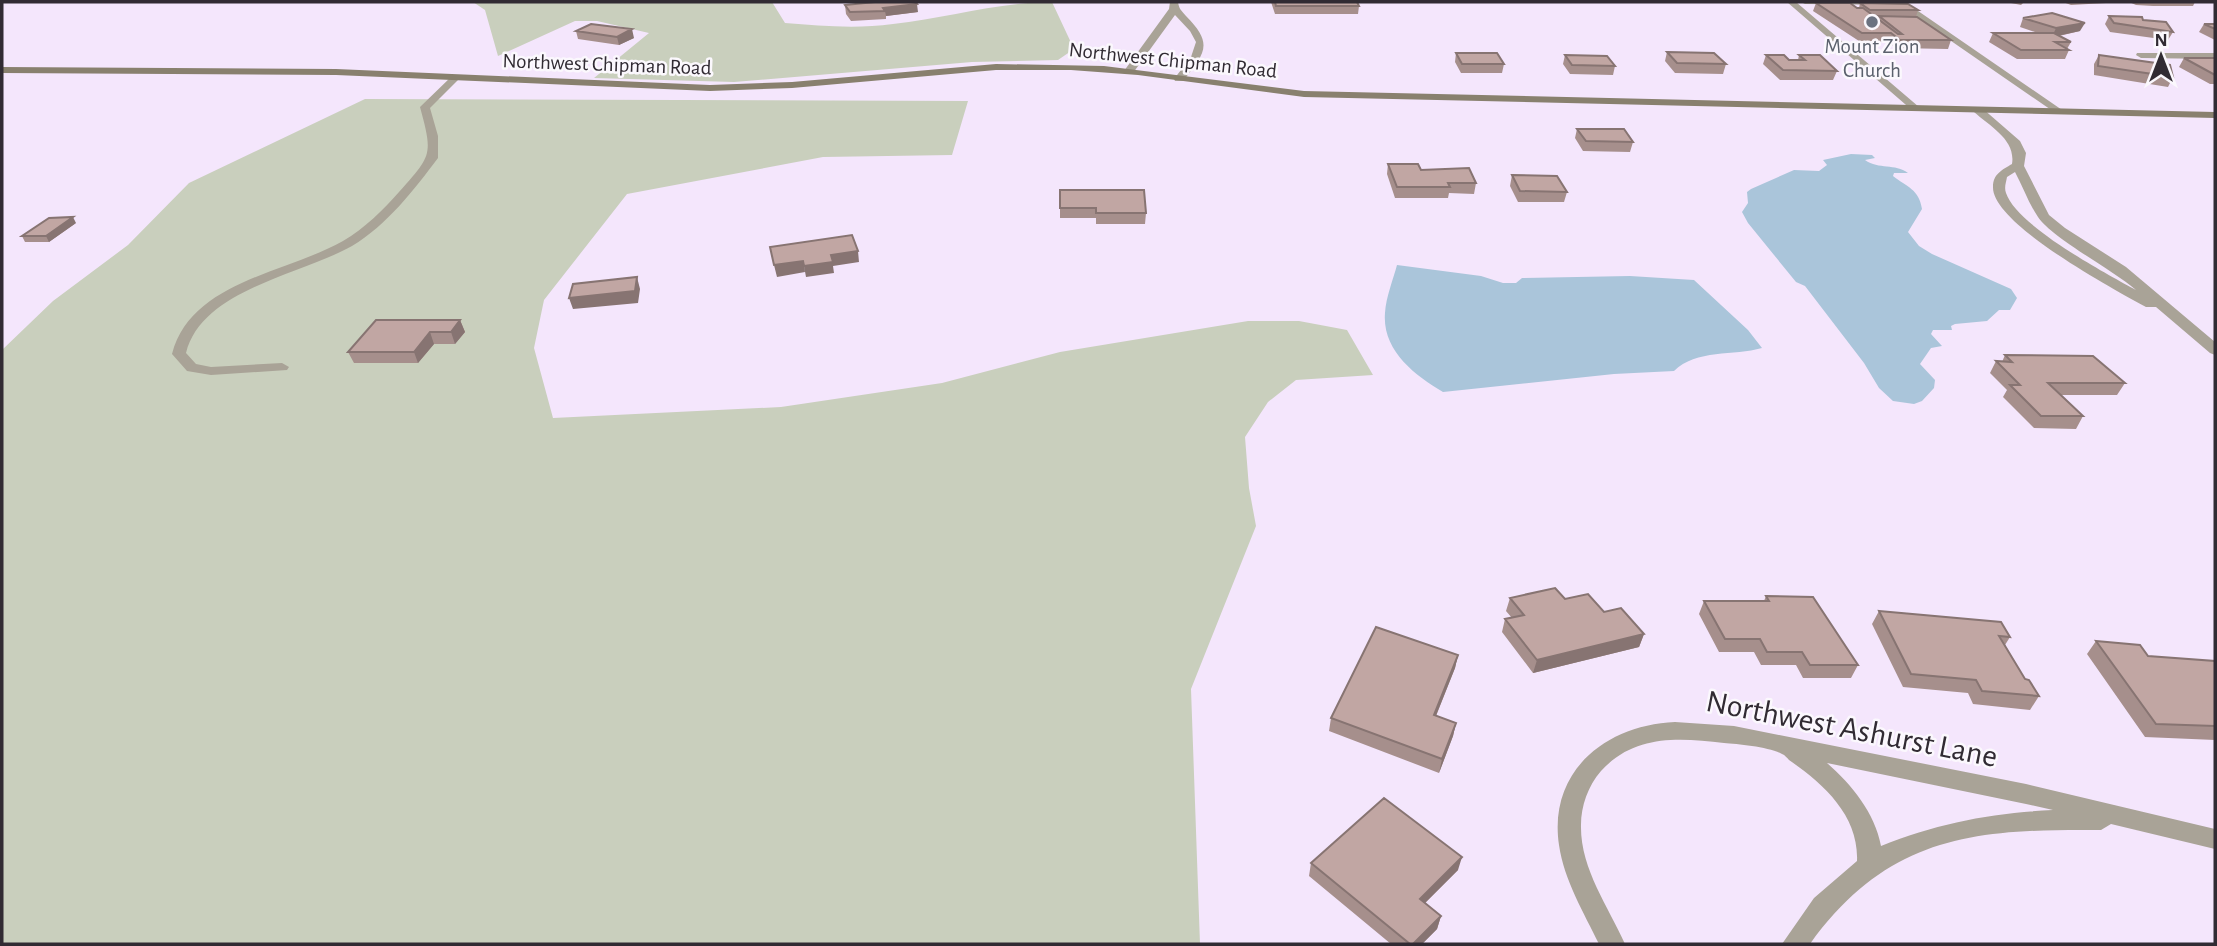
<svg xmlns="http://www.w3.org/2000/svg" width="2217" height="946" viewBox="0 0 2217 946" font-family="'Alegreya Sans',sans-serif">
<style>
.green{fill:#c9cfbd}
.water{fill:#aac5da}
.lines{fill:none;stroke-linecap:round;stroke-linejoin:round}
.lane{fill:#a9a397;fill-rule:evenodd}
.street{fill:#a9a397;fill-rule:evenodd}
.secondary{fill:#88806e;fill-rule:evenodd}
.wall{fill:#a68f8c}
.shaded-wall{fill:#877472}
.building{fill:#c1a6a3;stroke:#877472;stroke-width:2}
.worship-dot{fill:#6b7280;stroke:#fbf8fd;stroke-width:2.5}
.labels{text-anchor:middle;stroke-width:5;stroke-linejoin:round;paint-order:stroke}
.far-worship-label{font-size:21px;fill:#5b616d;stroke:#fbf8fd}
.far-street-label{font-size:21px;fill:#312b33;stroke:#fbf8fd}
.near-street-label{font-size:32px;fill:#312b33;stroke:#fbf8fd}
</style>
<rect width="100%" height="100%" fill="#f4e6fc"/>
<!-- green -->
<path class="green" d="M473,2H772L785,23C821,26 857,29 893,24C947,18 998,2 1052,2L1074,49L1058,60L972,62L734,82L594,78L649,33L597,21H575L498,56L485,10Z
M365,99L968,101L952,155L823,157L627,194L544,300L534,348L553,418L781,407L942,383L1060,352L1248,321H1299L1347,330L1373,375L1296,380L1268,402L1245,437L1249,488L1256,526L1191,689L1200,944H2V350L53,301L128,245L189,183Z"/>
<!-- water -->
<path class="water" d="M1851,154L1872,155L1875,158L1865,160C1879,170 1895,163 1908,173H1894L1893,176C1907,187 1919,189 1922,209L1908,232L1919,246L1932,254L2011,289L2017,298L2010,310H1999L1987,321L1955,324L1951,326L1952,330H1933L1931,334L1942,346L1931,348L1920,364L1935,380L1934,388L1922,401L1914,404L1893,401L1879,388L1864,363L1805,286L1796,282L1748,223L1742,212L1748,203L1747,192L1751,189L1794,170L1819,171L1827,165L1823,160Z
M1397,265L1481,276L1503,283H1516L1522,278L1630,276L1694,280L1748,330L1762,348C1734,356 1696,349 1674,371L1614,374L1443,392C1414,375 1382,350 1385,313C1386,297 1393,280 1397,265Z"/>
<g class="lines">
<!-- lane -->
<path class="lane" d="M1787,2H1796L1919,107V111H1913Z
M1801,2H1905L2065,112L2057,114L1899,5L1805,4Z
M452,76L460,78L430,108L438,136V158C414,190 387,225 352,246C301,275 202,289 186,353L196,364L211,367L282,363L289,367L287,370L211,375L187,371L172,354C191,281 287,273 343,241C365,228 383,210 399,192C432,155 433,155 420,107Z"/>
<!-- street -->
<path class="street" d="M1170,2H1178C1179,9 1181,10 1186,16C1214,44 1205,53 1183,81H1175L1174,79L1191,57L1196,42L1190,31L1175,15L1133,73H1125L1124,71L1169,9Z
M2137,53H2215V59L2141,58L2136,55Z
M1974,108H1982L2020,141L2026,153L2024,166L2049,215L2065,228L2126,267L2215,342V355L2210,353L2156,307H2146C2115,290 1992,224 1993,187C1993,174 2002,170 2012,164C2016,140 1991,127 1974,112ZM2015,172C2023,187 2029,204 2038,217C2053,239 2112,269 2136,290C2105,273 2017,226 2006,193C2004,187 2006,183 2007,177Z
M1675,722L1734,726L2026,784L2215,829V849L2111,824L2101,830C1975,829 1889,835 1810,944H1782L1814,898L1857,861C1859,816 1824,784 1789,760C1787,758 1785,755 1782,754C1770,747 1738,744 1724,743C1679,738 1635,734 1601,771C1588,786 1581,806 1581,825C1580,868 1608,906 1625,944H1599C1584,913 1564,880 1559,845C1548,771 1606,725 1675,722ZM1827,763L2026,804L2053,810C1992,813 1938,823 1881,846C1875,813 1852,785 1827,763Z"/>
<!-- secondary -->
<path class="secondary" d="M996,64L1104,66L1304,91L2215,112V118L1304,97L1138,75L1071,70H996L792,88L710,91L336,75L2,73V67L336,69L710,85L792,82Z"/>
</g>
<!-- wall -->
<path class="wall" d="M1271,2H1357L1359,6L1358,14H1275Z
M2006,2H2024L2021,5Z
M2063,2H2107L2106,3L2071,5Z
M2129,2H2195L2193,6H2153L2136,5Z
M1816,3L1857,8H1859L1860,3L1918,10L1916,17L1951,40L1948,49L1897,48L1887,42L1859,41L1813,11Z
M845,5L918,12L886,16V19L851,21L846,14Z
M2109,16L2143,20L2173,32L2168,40L2110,32L2105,24Z
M2023,18L2080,31L2059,36L2071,42L2067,49L2069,50L2065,59H2017L1989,42L1993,33H2038L2020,27Z
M2204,24H2215V40L2199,32Z
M576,31L634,38L619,45L578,39Z
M1667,52L1726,64L1723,74L1675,73L1665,61Z
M1456,53L1504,64L1502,73H1461L1455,62Z
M1565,55L1615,66L1613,75L1570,74L1563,64Z
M1766,55L1789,60H1798L1799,55L1837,71L1833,80H1780L1763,64Z
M2099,55L2173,77L2168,87L2094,75V64Z
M2184,58H2215V84H2210L2179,67Z
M1577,129L1633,142L1630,152L1583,151L1575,138Z
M1388,164L1421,170L1476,183L1474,194L1449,193L1448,198H1395L1387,174Z
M1512,175L1567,192L1564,202H1518L1510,186Z
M1060,190L1146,213L1145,224H1096V218H1060Z
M76,223L49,242H25L22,236Z
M460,320L465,332L455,344H434L418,363H354L348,352Z
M2005,355L2125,383L2117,395H2061L2083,416L2076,429L2034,428L2003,397L2007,390L1990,373L1996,361L2002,362Z
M1766,596L1858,665L1851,678H1803L1796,665H1761L1754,652H1719L1699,614L1704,601H1764Z
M1510,598L1565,599L1604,612L1644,634L1639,647L1533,673L1502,632L1505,619L1512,618L1506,611Z
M1879,611L2010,637L2005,645L2025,679L2039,696L2030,710L1973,704L1968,693L1903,687L1872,624Z
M2096,641L2148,656L2215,661V740L2145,737L2087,654Z
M1458,655L1455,668L1436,716L1456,723L1453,736L1439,773L1329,731L1331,718Z
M1311,863L1458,870L1425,903L1441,916L1437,929L1422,944H1391L1309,876Z"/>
<!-- shaded-wall -->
<path class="shaded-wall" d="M917,4L918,12L886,16L885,11L883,8Z
M2085,23L2080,31L2052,37L2056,28Z
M632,29L634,38L619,45L617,37Z
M73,217L76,223L49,242L46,236Z
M858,251L859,262L833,266L834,273L806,277L804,266L831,255Z
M803,261L805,272L777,277L774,265Z
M637,277L640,289L638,303L573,309L569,298Z
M460,320L465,332L455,344L451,332Z
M430,332L434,344L418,363L414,352Z
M1644,634L1639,647L1533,673L1537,660Z
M1458,655L1455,668L1431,728L1434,715Z
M1456,723L1453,736L1439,773L1442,759Z
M1462,857L1458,870L1416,912L1420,899Z
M1441,916L1437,929L1422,944H1413Z"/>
<!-- building -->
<path class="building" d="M875,2H915L917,4L883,8L885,11L850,12L845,5Z
M1275,2H1357L1359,6H1276Z
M1816,3H1850L1857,8H1863L1898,34H1902L1879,16L1917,17L1951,40H1900L1891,33H1862Z
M1860,3L1908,4L1918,10H1870Z
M2052,13L2085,23L2056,28L2023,18Z
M2109,16L2142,17L2143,20L2166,22L2173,32L2114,23Z
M591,24L632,29L617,37L576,31Z
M2204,24H2215V29Z
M1993,33H2054L2071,42H2055L2069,50H2021Z
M1667,52L1714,53L1726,64L1677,63Z
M1456,53H1497L1504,64H1462Z
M1565,55L1607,56L1615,66L1572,65Z
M1766,55H1784L1789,60H1805L1799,55H1820L1837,71L1783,70Z
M2099,55L2170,65L2173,77L2098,66Z
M2184,58H2215V75Z
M1577,129H1624L1633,142L1586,141Z
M1388,164H1418L1421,170L1469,168L1476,183H1448L1450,187H1397Z
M1512,175L1557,176L1567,192L1520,191Z
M1060,190H1144L1146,213H1096V208H1060Z
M73,217L46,236H22L49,218Z
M852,235L858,251L831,255L833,262L804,266L803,261L774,265L770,247Z
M637,277L635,291L569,298L573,284Z
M376,320H460L451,332H430L414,352H348Z
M2005,355L2093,356L2125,383H2048L2083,416H2041L2010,385H2020L1996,361L2012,362Z
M1555,588L1565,599L1588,594L1604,612L1621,608L1644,634L1537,660L1505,619L1524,615L1510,598Z
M1766,596L1813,597L1858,665H1810L1802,652H1767L1760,639H1725L1704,601H1769Z
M1879,611L2001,622L2010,637L1999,636L2025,679L2029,680L2039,696L1982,691L1976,680L1911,674Z
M1376,627L1458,655L1434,715L1456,723L1442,759L1331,718Z
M2096,641L2140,645L2148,656L2215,661V726L2156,724Z
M1384,798L1462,857L1420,899L1441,916L1413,944H1410L1311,863Z"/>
<!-- markers -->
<circle class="worship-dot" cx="1872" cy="22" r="7"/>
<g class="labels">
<!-- far-worship labels -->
<g class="far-worship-label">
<text x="1872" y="53">Mount Zion<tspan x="1872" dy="24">Church</tspan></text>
</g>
<!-- far-street labels -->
<g class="far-street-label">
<text transform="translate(1173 60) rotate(6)" y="7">Northwest Chipman Road</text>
<text transform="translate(607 64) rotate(2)" y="7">Northwest Chipman Road</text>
</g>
<!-- near-street labels -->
<g class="near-street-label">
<text transform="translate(1852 728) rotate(11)" y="11">Northwest Ashurst Lane</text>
</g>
</g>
<!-- border -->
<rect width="2217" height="946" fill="none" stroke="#312b33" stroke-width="7"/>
<!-- north arrow -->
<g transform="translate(2161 56)" stroke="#fbf8fd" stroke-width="5" paint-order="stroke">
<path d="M0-5L12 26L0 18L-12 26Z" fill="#312b33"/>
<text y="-10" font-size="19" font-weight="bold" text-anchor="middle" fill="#312b33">N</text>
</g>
</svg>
